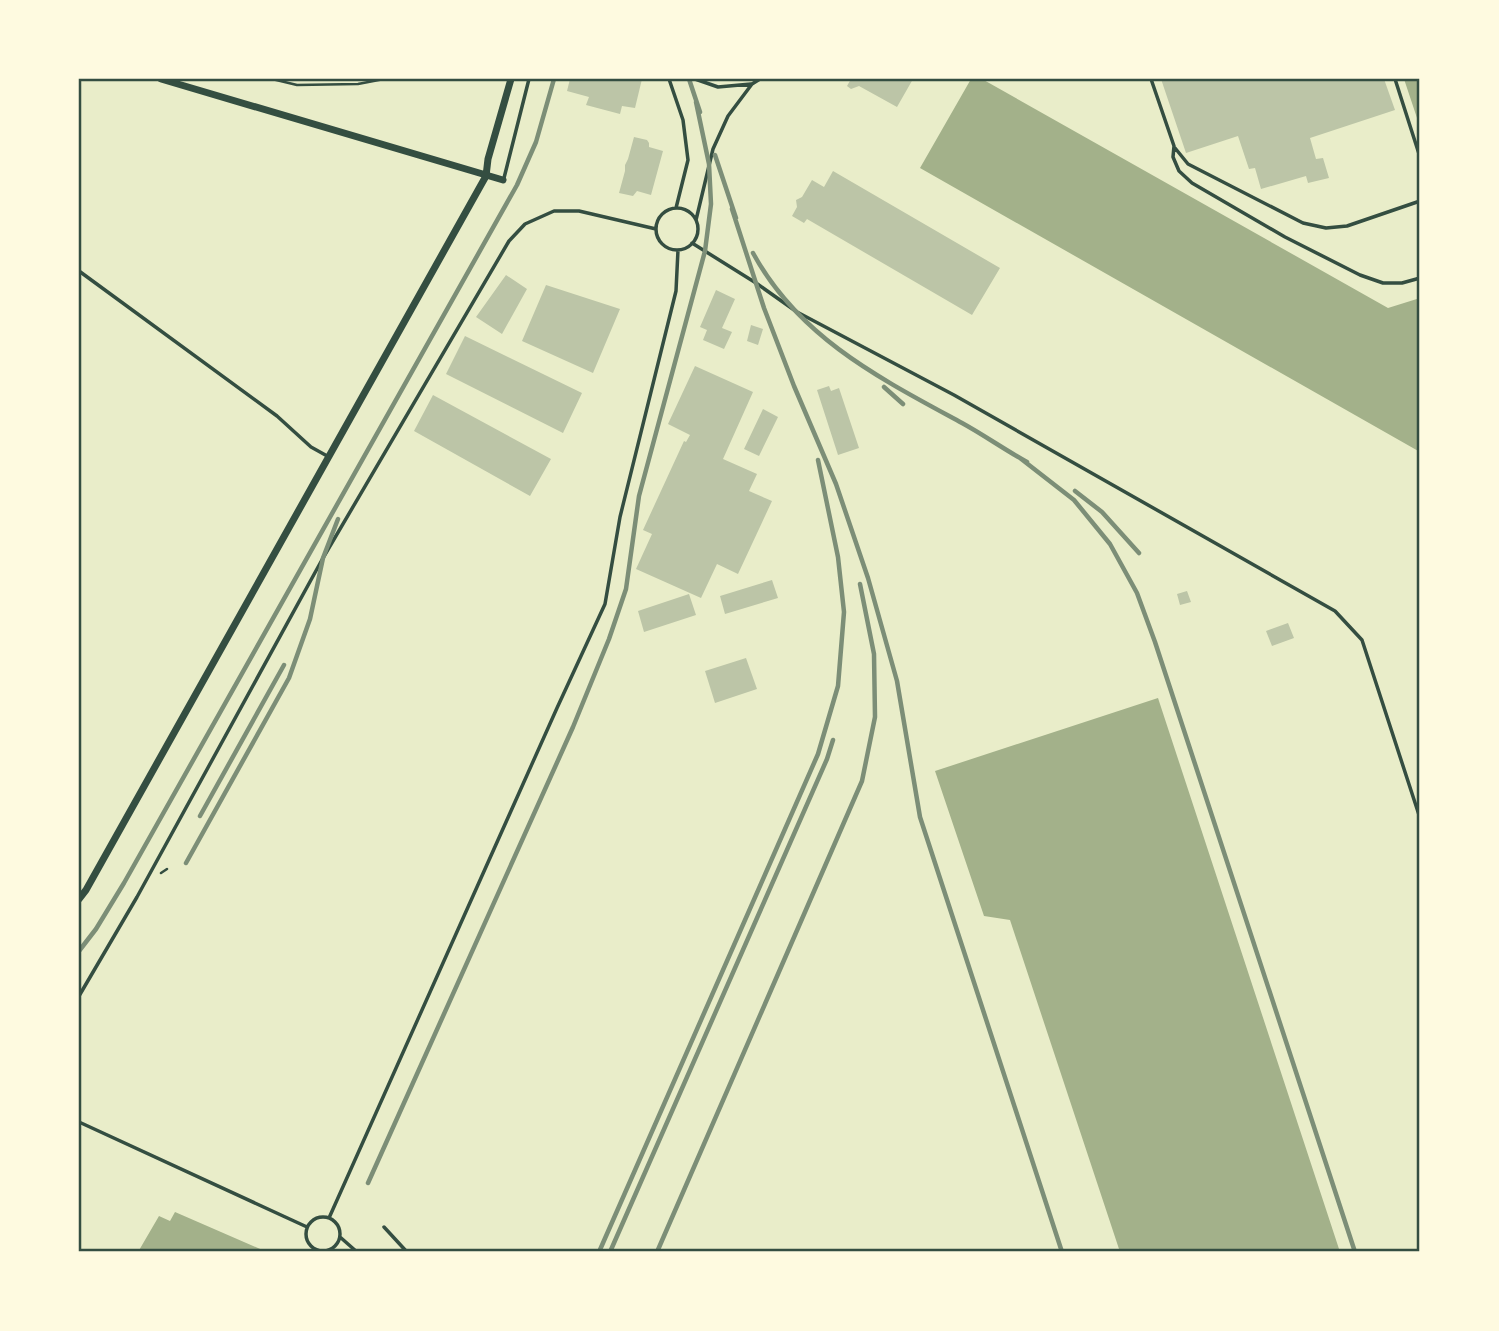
<svg xmlns="http://www.w3.org/2000/svg" width="1499" height="1331" viewBox="0 0 1499 1331" font-family="Arial,sans-serif">
<style>
.water{fill:#a3b18a}
.building{fill:#bcc5a7}
.lines{fill:none;stroke-linecap:round;stroke-linejoin:round}
.path{stroke:#344e41;stroke-width:2.5}
.service{stroke:#344e41;stroke-width:3.5}
.minor{stroke:#344e41;stroke-width:7}
.rail{stroke:#7c8e77;stroke-width:4.5}
.neatline{fill:none;stroke:#344e41;stroke-width:2.5}
</style>
<rect width="100%" height="100%" fill="#e9edc9"/>
<!-- water -->
<path class="water" d="M971,79H982L1388,308L1420,298V452L920,168Z
M1404,79H1420V127Z
M1158,698L1340,1252H1120L1010,920L984,916L935,771Z
M175,1212L267,1252H138L159,1216L170,1221Z"/>
<!-- building -->
<path class="building" d="M570,79H642L635,108L622,106L620,114L586,105L589,97L567,91Z
M851,79H913L897,107L859,86L851,89L847,86Z
M1161,79H1384L1395,110L1310,138L1316,159L1323,158L1329,178L1308,183L1306,176L1261,189L1255,168L1249,169L1238,136L1186,153Z
M634,137L647,140L649,143V147L663,151L651,195L637,191L633,196L619,193L625,171V165L628,159Z
M833,171L1000,268L972,315L807,219L804,223L792,216L797,207L796,200L802,197L812,180L824,187Z
M506,275L527,289L502,334L476,317Z
M546,285L620,309L593,373L522,341Z
M716,290L735,299L722,328L732,332L724,349L703,340L707,330L700,327Z
M751,325L763,329L758,345L747,341Z
M465,336L582,393L563,433L446,374Z
M695,366L753,392L723,459L757,474L749,491L772,501L738,574L717,564L701,598L636,569L652,534L643,530L684,441L686,442L690,435L668,424Z
M829,386L831,391L839,388L859,448L838,455L817,390Z
M433,395L551,459L530,496L414,431Z
M763,409L778,417L759,456L744,449Z
M772,580L778,598L725,614L720,596Z
M1187,591L1191,602L1180,605L1177,594Z
M689,594L696,615L644,632L638,611Z
M1288,623L1294,638L1272,646L1266,631Z
M746,658L757,689L715,703L705,671Z"/>
<g class="lines">
<!-- path -->
<path class="path" d="M272,79L297,85L358,84L384,79
M161,873L167,869"/>
<!-- service -->
<path class="service" d="M669,79L683,120L688,160L676,208
M695,79L718,87L751,84
M1151,79L1174,146L1173,157L1179,171L1192,183L1285,237L1360,275L1383,283H1402L1420,278
M1395,79L1420,157
M1175,148L1188,164L1303,223L1326,228L1347,226L1420,201
M504,178L529,79
M656 229a21 21 0 1 1 42 0a21 21 0 1 1-42 0Z
M696,220L713,149L728,116L752,84L760,79
M692,243L756,283L797,312L954,395L1335,611L1362,640L1420,818
M79,271L277,416L311,447L329,457
M79,996L137,897L323,558L509,241L525,224L554,211H579L656,229
M79,1122L307,1227
M306 1234a17 17 0 1 1 34 0a17 17 0 1 1-34 0Z
M329,1218L557,708L605,604L620,517L676,291L678,250
M384,1227L407,1252
M340,1237L357,1252"/>
<!-- minor -->
<path class="minor" d="M161,79L503,180
M79,899L86,890L486,176L488,159L511,79"/>
<!-- rail -->
<path class="rail" d="M689,79L700,112
M715,155L736,218
M732,209L764,308L794,386L836,484L868,578L897,681L920,817L1062,1252
M753,253C799,338 881,379 962,423C984,435 1005,450 1027,462
M884,387L903,404
M1020,458L1074,500L1110,544L1137,593L1155,642L1355,1252
M1075,491L1102,512L1139,553
M200,816L284,665
M186,863L289,678L310,619L323,558L338,519
M79,951L96,929L124,883L517,185L536,142L554,79
M368,1183L573,727L609,639L626,589L639,496L705,251L711,204L709,164L696,102
M599,1252L818,754L838,686L844,612L838,557L818,460
M610,1252L827,759L833,740
M657,1252L862,781L875,717L874,654L860,584"/>
</g>
<!-- border -->
<rect width="1499" height="1331" fill="none" stroke="#fefae0" stroke-width="161"/>
<rect x="80" y="80" width="1338" height="1170" class="neatline"/>
</svg>
